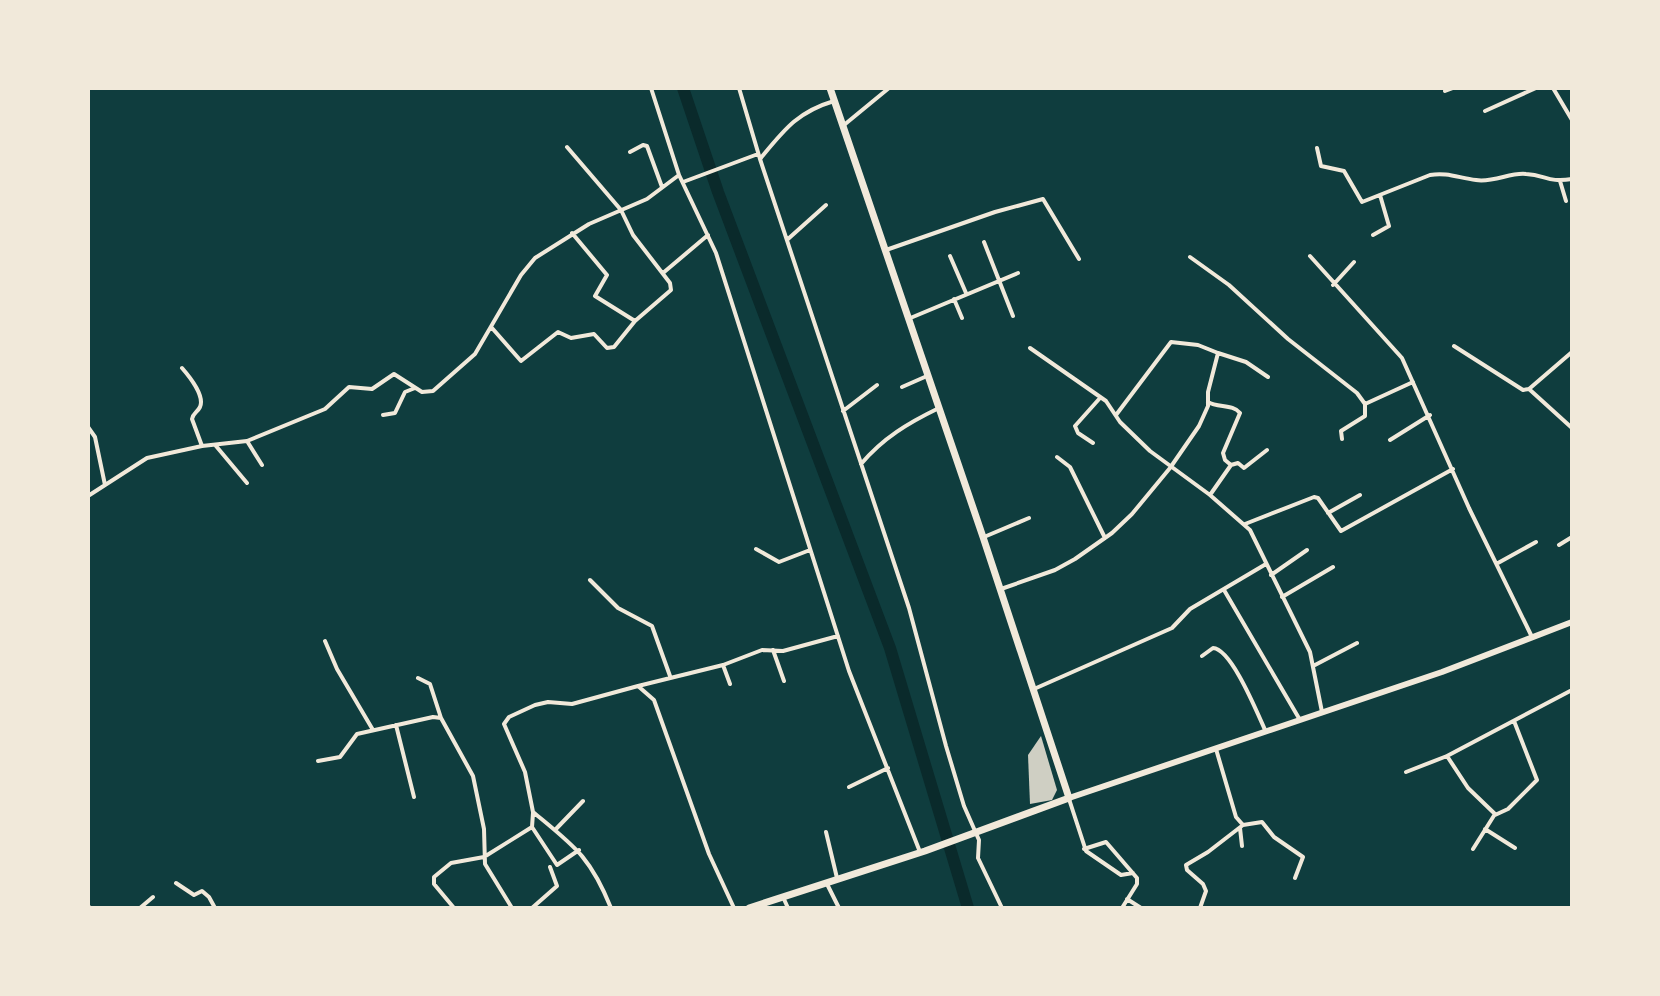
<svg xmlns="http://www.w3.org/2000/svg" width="1660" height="996" viewBox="0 0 1660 996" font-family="'IBM Plex Sans',sans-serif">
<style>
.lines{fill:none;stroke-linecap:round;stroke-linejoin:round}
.river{stroke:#0a2a2b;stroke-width:12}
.building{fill:#cfcfc3}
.minor{stroke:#f1e9da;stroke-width:4}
.secondary{stroke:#f1e9da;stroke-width:6}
.trunk{stroke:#f1e9da;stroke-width:7}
</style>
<rect width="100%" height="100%" fill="#0f3d3e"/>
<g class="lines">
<!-- river -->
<path class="river" d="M683,88L718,192L890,648L968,908"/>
</g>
<!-- building -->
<path class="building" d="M1041,736L1057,790L1052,800L1030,804L1028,755Z"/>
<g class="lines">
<!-- minor -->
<path class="minor" d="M651,88L679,175
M739,88L760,159L909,608L946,746L964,806L979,840L978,858L1002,908
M1553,88L1572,120
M1445,91L1453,88
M1485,111L1536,88
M844,125L889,88
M567,147L621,210L633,235L670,283L671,290L635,321L595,296L607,275L572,233
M1317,148L1321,166L1344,171L1362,202L1430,175C1447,172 1459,178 1476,180C1493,183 1511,172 1526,174C1546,175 1548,183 1572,179
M630,152L643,145L647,146L662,187
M760,159C784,130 797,112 834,101
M1560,181L1566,201
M683,182L758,154
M1373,235L1389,226L1380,195
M788,239L826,205
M984,242L1013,316
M886,250L995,212L1043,199L1079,259
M950,256L966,293
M1310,256L1402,358L1469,508L1532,637
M1190,257L1229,285L1288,339L1357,393L1365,404V416L1341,431L1342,439
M663,273L708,235
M1333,285L1354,262
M954,299L962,318
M908,319L1018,273
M492,328L521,361L558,332L571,338L594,334L607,348L614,347L635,321
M1454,346L1523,390L1529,389
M1030,348L1106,401L1120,422L1150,451L1210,495L1250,530L1310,652L1322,712
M1572,352L1529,389L1572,428
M1218,353L1246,362L1268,377
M182,368C189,376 205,396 200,407C197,413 193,413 192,419L202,446
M902,387L927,376
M1208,402C1218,408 1233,404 1240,413L1223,453L1225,460L1231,465L1238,463L1244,468L1267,450
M1365,404L1413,382
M843,411L877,385
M383,415L395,413L405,392L415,388
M88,427L95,437L105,485
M1390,440L1430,415
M247,441L262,465
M1093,443L1078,433L1075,426L1100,398
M216,446L247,483
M1057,457L1070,467L1105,538
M861,464C883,438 908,423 939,408
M1210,495L1231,465
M88,496L147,458L202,446L247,441L325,409L349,387L372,389L394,374L422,392L433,391L475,354L521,275L535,258L589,224L647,199L679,175L716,253L849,671L920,852
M1328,513L1360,495
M1245,524L1314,497L1318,498L1341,531L1453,469
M984,537L1029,518
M1559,545L1572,537
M756,549L779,562L810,550
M1498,563L1536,542
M1271,575L1307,550
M590,580L618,608L652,626L670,676
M1001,589L1055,570L1075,559L1112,533L1132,514L1170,468L1199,426L1208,406V392L1218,353L1198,345L1171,342L1116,415
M1224,590L1300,720
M1282,597L1333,567
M325,641L337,669L373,730
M773,650L784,681
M1202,656L1213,648C1232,649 1258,715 1266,732
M723,665L638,686L654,700L709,854L734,908
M1315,665L1357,643
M418,678L430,684L441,718
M730,684L723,665L762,650L783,651L838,636
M1034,689L1172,628L1190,609L1266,564
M396,725L414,797
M1216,749L1236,817L1243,825L1262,822L1274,837L1303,857L1295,878
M1447,756L1468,788L1495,814L1473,849
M318,761L340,757L357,734L433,717L441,718L473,776L484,829L485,864L512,908
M1406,772L1447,756L1572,690
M849,787L888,768
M1069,799L1086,851L1121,875L1133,873
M1495,815L1508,809L1537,780L1514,721
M532,827L557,865L579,850
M1240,828L1242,846
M1485,829L1515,848
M555,830L583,801
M826,832L837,878
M1084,849L1106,842L1137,878V884L1122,908
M826,882L839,908
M176,883L194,895L202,891L209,897L215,908
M783,897L788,908
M1127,899L1141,908
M88,906L90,908
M140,908L153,897
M454,908L434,884V877L451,863L484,857L532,827L533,813
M532,908L557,886L550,867
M611,908C590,856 574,846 533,812L525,772L504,724L509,717L535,705L548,702L572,704L638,686
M1088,908H1093
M1200,908L1206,891L1203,884L1187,870L1186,865L1208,852L1243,825"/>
<!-- secondary -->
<path class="secondary" d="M1069,798L1442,672L1572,622"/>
<!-- trunk -->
<path class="trunk" d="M749,908L925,851L1069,798L983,537L830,88"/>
</g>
<!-- border -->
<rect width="1660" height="996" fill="none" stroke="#f1e9da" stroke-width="180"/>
</svg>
